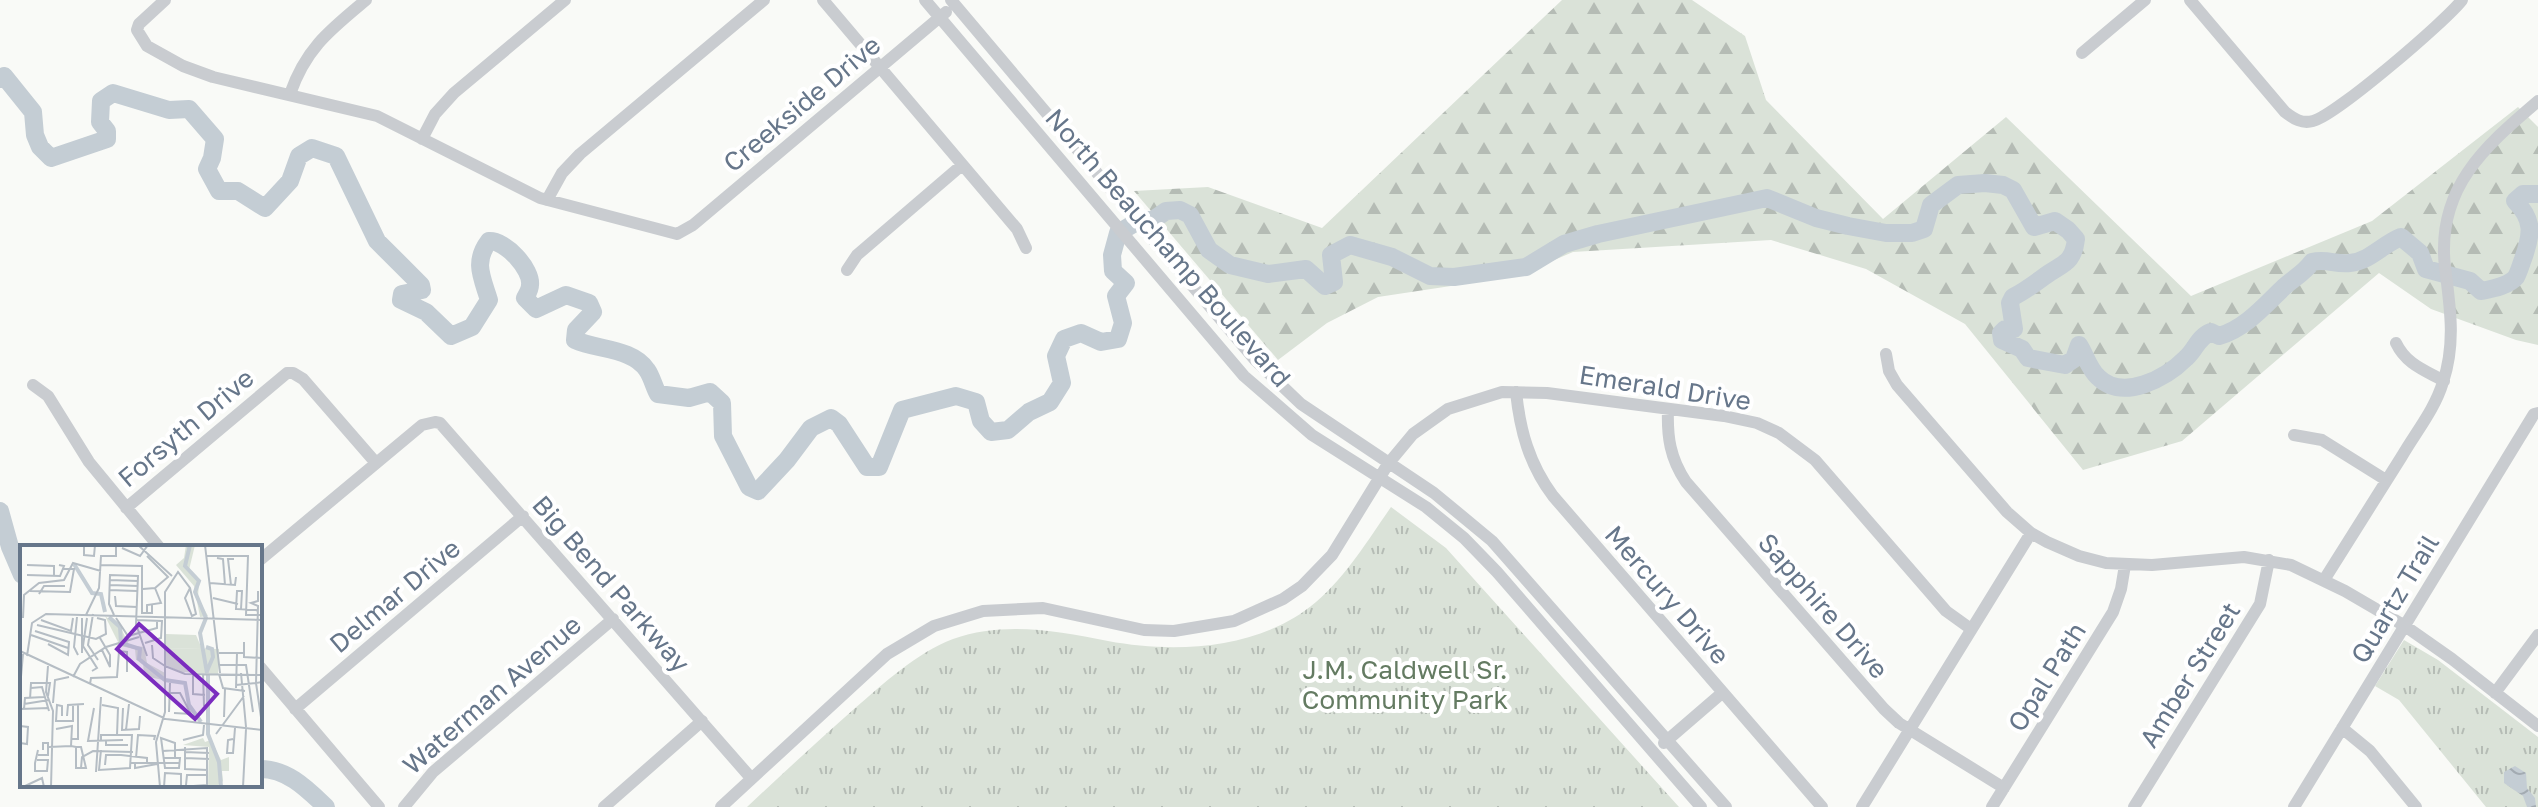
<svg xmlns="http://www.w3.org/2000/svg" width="2538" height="807" viewBox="0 0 2538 807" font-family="'Golos Text',sans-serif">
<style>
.forest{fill:url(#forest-firs)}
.park{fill:url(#park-tufts)}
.water{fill:url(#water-waves)}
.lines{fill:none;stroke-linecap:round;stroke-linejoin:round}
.river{stroke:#c4cdd4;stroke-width:18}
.minor{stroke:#c9ccd0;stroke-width:12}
.labels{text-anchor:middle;stroke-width:8;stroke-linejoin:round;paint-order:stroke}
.street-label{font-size:26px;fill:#66768a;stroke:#fff}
.park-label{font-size:26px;fill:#647b62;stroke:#fff}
.inset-river{fill:none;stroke:#c4cdd4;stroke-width:4}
.inset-road{fill:none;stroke:#b5bdc4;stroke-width:2}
.view{fill:#7b2cbf;fill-opacity:0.15;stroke:#7b2cbf;stroke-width:4}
.inset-edge{fill:none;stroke:#66768a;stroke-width:4}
</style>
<defs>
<pattern id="forest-firs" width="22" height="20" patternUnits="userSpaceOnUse" patternTransform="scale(2)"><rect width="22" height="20" fill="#dae2d8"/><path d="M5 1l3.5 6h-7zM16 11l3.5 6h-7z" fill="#b5bcb5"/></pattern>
<pattern id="park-tufts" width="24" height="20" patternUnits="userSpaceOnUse" patternTransform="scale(2)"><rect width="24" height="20" fill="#dae2d8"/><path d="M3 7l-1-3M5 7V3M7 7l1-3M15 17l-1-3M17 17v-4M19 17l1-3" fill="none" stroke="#b5bcb5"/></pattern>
<pattern id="water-waves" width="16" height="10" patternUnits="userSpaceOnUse" patternTransform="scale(2)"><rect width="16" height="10" fill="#c4cdd4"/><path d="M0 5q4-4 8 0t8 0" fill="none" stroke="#a3abb2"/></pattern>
</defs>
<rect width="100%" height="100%" fill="#f9faf7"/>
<!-- forest -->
<path class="forest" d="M1562,0H1692L1745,36L1766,100L1883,219L2006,117L2191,296L2372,221L2518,107L2538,127V345L2516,340L2431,309L2379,273L2182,441L2083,470L1965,324L1866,269L1771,240L1573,252L1517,276L1378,297L1327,323L1278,360L1134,191L1208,187L1322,228Z"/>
<!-- park -->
<path class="park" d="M1391,507L1446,548L1679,807H747C782,774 818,741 854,709C883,684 916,653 953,639C1005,621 1056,631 1108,641C1177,654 1261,649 1316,602C1347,575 1368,540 1391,507Z
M2404,640L2438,660L2538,737V807H2486L2399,700L2375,686Z"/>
<!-- water -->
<path class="water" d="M2515,766L2526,773L2527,788L2535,798L2536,807H2527L2523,796L2504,783V772Z"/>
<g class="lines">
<!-- river -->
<path class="river" d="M0,79L4,76L33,112L35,135L40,147L51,158L107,139V131L100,122L101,101L113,93L169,110L189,109L215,139L212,158L207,169L219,191H238L265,208L290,181L299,156L312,148L336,156L377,241L421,285L422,290L402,294L401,300L426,312L451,336L472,327L489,300C482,277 473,262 489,241C505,240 532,269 530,285C530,290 527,294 525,298L536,309L566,295L589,303L593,312L576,330L575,340C597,350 633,348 647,370C652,377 654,387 658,394L689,398L710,392L722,403L723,436L749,487L758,491L787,460L811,428L831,418L839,424L867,467H879L902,410L956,396L976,402L981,421L991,432L1008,430L1029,412L1050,402L1062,383L1056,356L1064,339L1081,333L1101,342L1118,339L1123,323L1116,296L1126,283L1113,271L1112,255L1118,233L1140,220H1153L1166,211L1180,210L1190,215L1209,250L1230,265L1268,274L1306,269L1325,286L1334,282L1331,255L1350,245L1392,257L1430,276L1454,277L1526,267L1564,244L1598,234L1767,198L1816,218L1848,226L1886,233H1912L1924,229L1931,205L1958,185L1985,183L2003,185L2013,190L2034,227L2055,221L2068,230L2076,239C2073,265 2062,263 2045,276C2034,284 2025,291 2013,297L2010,303L2014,329H2005L2001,333L2002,340L2022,349L2028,358L2065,365L2074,359L2079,345C2085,354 2089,369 2098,377C2123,402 2166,378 2186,358C2196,349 2198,337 2211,332L2219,336C2245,329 2265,305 2284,287C2294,278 2304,273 2312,262C2327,258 2335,265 2350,263C2370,261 2383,244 2401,237L2420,253L2426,269L2470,281L2481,291C2491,289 2509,286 2516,277C2519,272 2521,264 2523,259C2532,234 2534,220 2515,201L2523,194H2538
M0,511L10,547L22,575
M260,769C288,769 307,789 326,807"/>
<!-- minor -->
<path class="minor" d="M165,0L139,24L137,30L147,46L183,66L213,77L377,116L540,198L677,234L693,225L946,12
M823,0L1017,229L1026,248
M925,0L1244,376L1312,435L1426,507L1464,538L1497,572L1701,807
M951,0L1255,360L1301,404L1434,493L1492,541L1726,807
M2190,0L2285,112C2294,119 2302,124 2313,121C2335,116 2446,21 2462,0
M2082,53L2145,0
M290,94C306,48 330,30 366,0
M422,139L435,114L454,93L565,0
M547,200L562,173L580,154L764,0
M847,270L857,255L962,165
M2396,343C2406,364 2424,370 2444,381
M1886,354L1889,371L1897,385L2007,512L2031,533L2047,542L2079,556L2106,563L2152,565L2244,557L2291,565L2345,591L2405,626L2452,659L2538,726
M33,385L48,396L89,462L159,547
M1516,392C1520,430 1529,464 1553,496L1822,807
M1668,409C1667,437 1670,458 1686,482L1884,709L1899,723L2004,788
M2294,435L2322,440L2386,480
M126,508L287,373H293L303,379L376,463
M260,560L422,425L435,422L440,423L751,778
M2324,580C2350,539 2376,497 2402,456C2416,432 2435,409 2443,382C2456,343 2450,307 2445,267C2436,189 2484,147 2538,101
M260,667L379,807
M2495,693L2538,635
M295,709L523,516
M2342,728L2370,751L2416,807
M1664,743L1722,693
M404,807L433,772L613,619
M604,807L702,721
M721,807L887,654L934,626L983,611L1043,608L1144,630L1174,631L1234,621L1283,599L1302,586L1332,555L1388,464L1413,434L1448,409L1502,392L1547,393L1724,416L1757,423L1779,433L1815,460L1946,611L1971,629
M1862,807L2031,533
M1992,807L2113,612L2121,589L2125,565
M2134,807L2260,604L2269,560
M2294,807L2534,414L2538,413"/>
</g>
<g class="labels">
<!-- street labels -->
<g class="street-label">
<text transform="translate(802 104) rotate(-40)" y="9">Creekside Drive</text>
<text transform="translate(1168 248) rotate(49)" y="9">North Beauchamp Boulevard</text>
<text transform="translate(1665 388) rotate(9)" y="9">Emerald Drive</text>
<text transform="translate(186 428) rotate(-40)" y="9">Forsyth Drive</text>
<text transform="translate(611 584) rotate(49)" y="9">Big Bend Parkway</text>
<text transform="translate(1667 595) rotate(49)" y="9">Mercury Drive</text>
<text transform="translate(395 596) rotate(-40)" y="9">Delmar Drive</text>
<text transform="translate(2395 599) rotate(-59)" y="9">Quartz Trail</text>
<text transform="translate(1823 606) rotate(49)" y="9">Sapphire Drive</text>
<text transform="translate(2190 675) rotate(-58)" y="9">Amber Street</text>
<text transform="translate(2047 677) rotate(-58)" y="9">Opal Path</text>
<text transform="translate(492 695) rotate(-41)" y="9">Waterman Avenue</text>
</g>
<!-- park labels -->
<g class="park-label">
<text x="1405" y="679">J.M. Caldwell Sr.<tspan x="1405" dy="30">Community Park</tspan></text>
</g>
</g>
<!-- overview -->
<g transform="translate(20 545)">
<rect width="242" height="242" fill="#f9faf7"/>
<path d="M146,89L176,90L182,104L145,103Z" fill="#dae2d8"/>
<path d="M166,0H175L169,25L179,36L178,53L188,71L180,72L174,41L156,20L164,13ZM85,71L101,83L109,100L124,102L127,118L145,128L143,135L124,131L123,116L116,115L115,104L100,101ZM183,193L185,197L191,195L201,215L209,212V226H202L203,236L196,242H188L189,202L163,200Z" fill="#dae2d8"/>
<path d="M145,103L199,104L198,129L161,127L146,120Z" fill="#dae2d8"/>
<path class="inset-river" d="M170,0L165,21L179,36L175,47L186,73L180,88L187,128M54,19L72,48L81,49L85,67M89,72L100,82L101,98L120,104L119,114L145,135L165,138L169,160L181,177M186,102L192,104L193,112L187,126M188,130V189L199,217L201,242"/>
<path class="inset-road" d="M64,0V10L74,11L75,0M118,0L152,31M185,0L200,128M102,3L120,11L128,0M186,11H228L226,70H241M197,13L203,14L205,40M7,20L34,21V31M81,20L122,21V68H132V60M7,30L40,31L44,21L39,20M90,35L118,36M190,38L215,40L216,32M90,40L118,41M211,40L208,14H214M123,44L135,43L148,32L127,11M89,45L117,46M10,46L50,47L54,24H43M19,49L24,41H45M95,51L96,61L117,62M193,53L218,59M221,64L222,46H217L216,64H217L236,65L238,66M127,68V60L141,58L135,43M73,69L68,100L78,115M66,70L79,43L81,11H96V0M94,70L89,59L90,30L118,31L116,79L127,111M57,72L54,102L58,110M3,73L4,50L19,38L44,35L53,18L81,26M67,73L63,101L77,123L72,126M96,73L108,91L137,83V76M21,75L51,86L53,73M116,75L142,76L141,93L125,98M17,80L76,94L86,89L85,75L77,73M15,86L49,97L48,110L28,99M11,90L48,103M80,93L90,110V122L82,105M224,97V112L242,113M132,100L133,113L145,121M0,106L146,174L242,185M62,108V73M199,108H224M7,111L12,78L26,69L242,75M199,120H226L233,167M28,121L26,147L33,166L31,242M145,121L165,129L242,130M221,128L226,182M173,129V149L185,150M183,129L184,161M199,129L203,143L225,146M53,132L60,119L86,102L119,92M242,137L236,138L242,179M70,139L71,133L97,132L99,106L107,107V127M216,140L236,138L238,61L231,58L238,56V46M0,143L3,109M11,143L22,142L29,166M216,143L217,108M145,148H160L171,169L154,168M10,154L11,138H30L28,151M33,158L35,135L49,132M4,159L29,155M82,160L98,163L97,190M74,163L68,196L103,195M103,163L102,185L119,184L120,171M0,164L29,163M4,164L5,153L24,152M149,167L150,138M42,171V161L37,160L36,176H53V160M47,171L48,160L64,159M204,172L205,144M0,181L8,182L7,199L0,198M36,184L52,181L51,201M106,185L109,159M196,189L224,151M52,194H58V159M213,194L208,195L207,208H213L215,183M86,195V200H108M163,195L183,190L184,180M29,202L51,201L56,202H61L66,223H56V202M165,202V224L188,225M81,205L79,225L110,223L112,190H81V196M143,206L187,203V240L160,242M165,207L189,208M18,210H28V198H23V205M116,213L118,190L135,191L134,195M144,213H160L159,223H145L141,193L155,198V213M165,213L189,214M17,215H28L27,226H15V218L18,205M110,218H160M115,218V223L137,219M85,220L86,210H101L127,213V218M61,223L62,212L73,206L113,207M76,227L81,152M166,240L167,230H187M3,242L22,233L24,242M140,242L136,197L145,167V47L158,27L170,43L176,69L172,71L165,53L170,43M144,242L145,228L161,229V241M223,242L226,184"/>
<path class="view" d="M119,79L197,149L175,174L97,104Z"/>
<rect width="242" height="242" class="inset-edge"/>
</g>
</svg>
